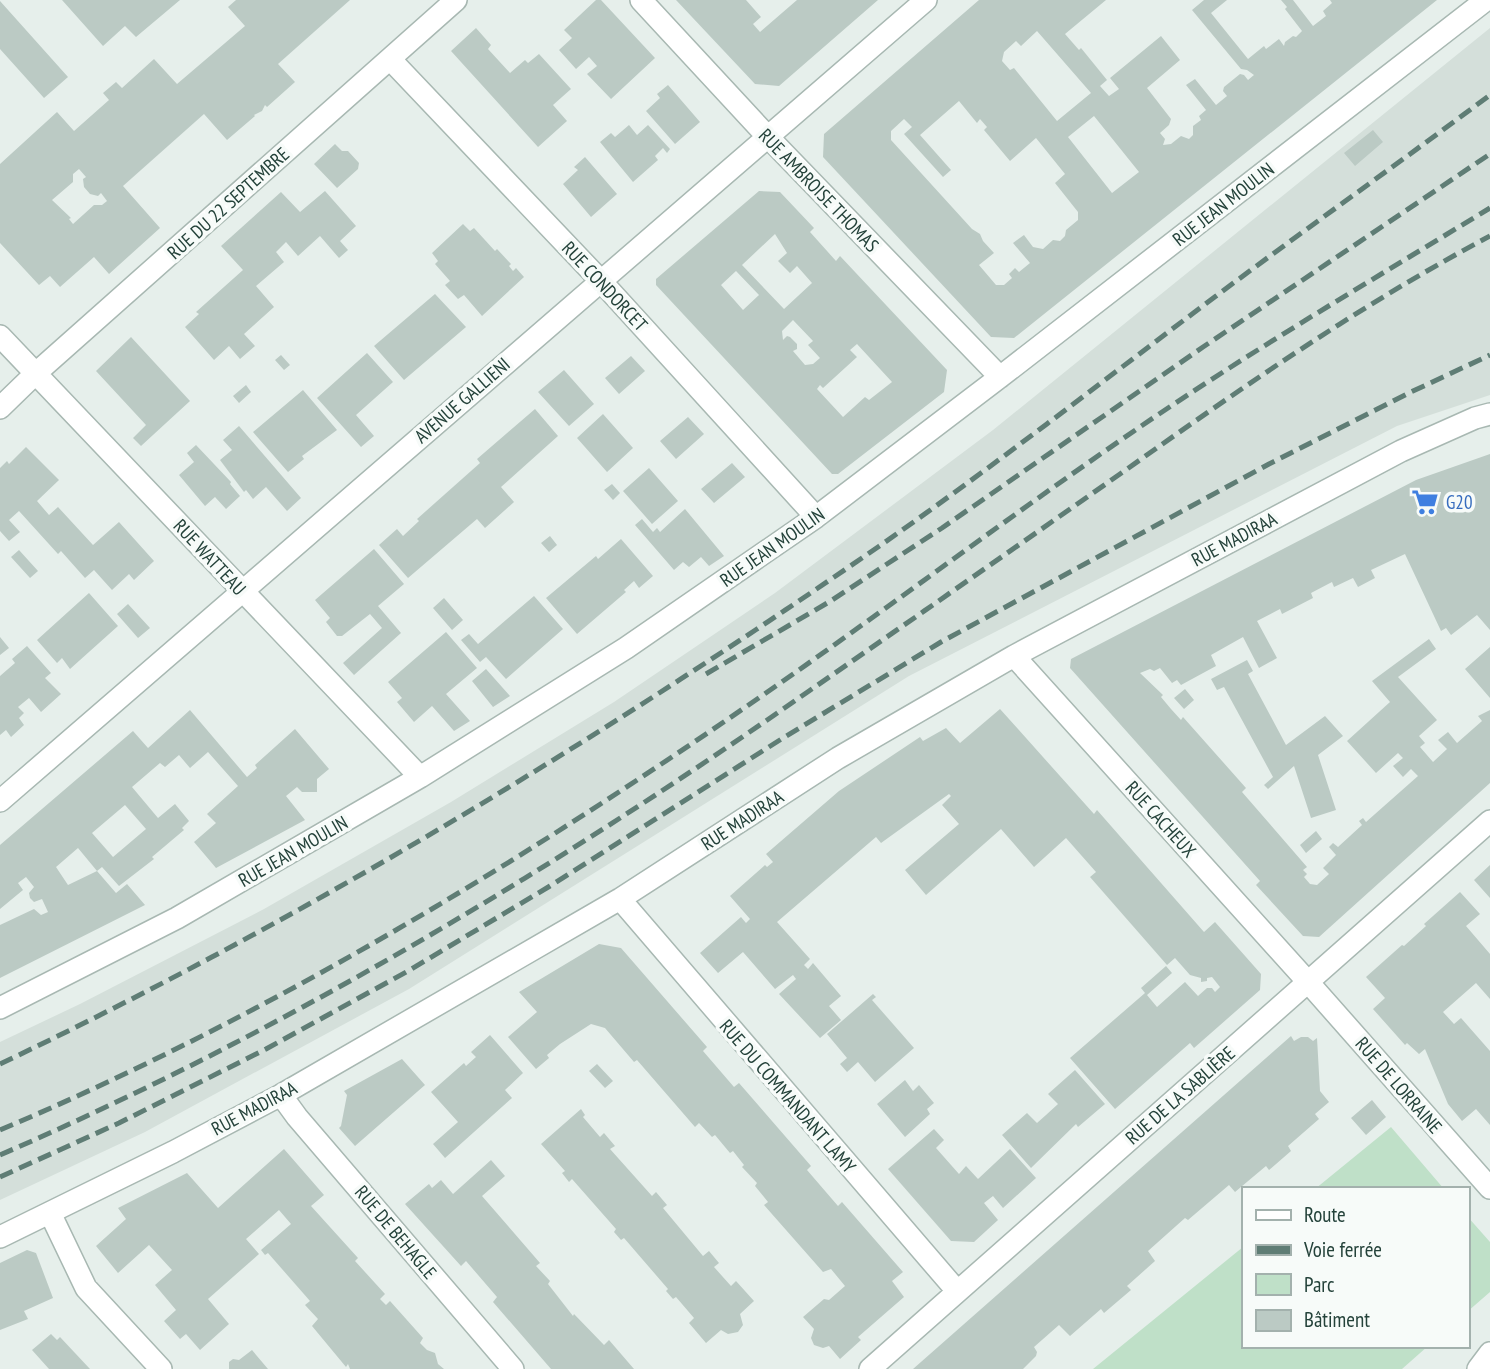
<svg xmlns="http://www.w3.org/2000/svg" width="1490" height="1369" viewBox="0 0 1490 1369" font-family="'PT Sans Narrow',sans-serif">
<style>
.built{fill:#d4dfda}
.green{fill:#bfe0c8}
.building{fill:#bbcac4;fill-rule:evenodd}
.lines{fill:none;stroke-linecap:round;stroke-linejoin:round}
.minor-casing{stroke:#a8b8b2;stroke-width:24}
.minor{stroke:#fff;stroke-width:21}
.rail{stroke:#5f7d75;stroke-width:5;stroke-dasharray:14 7;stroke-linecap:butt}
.labels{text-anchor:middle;stroke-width:7;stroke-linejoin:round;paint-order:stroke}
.street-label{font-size:19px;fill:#24423a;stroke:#f7fbf9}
.shop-label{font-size:19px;fill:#366cbe;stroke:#f7fbf9;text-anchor:start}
</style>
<rect width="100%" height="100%" fill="#e6efeb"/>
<!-- built -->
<path class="built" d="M1490,28V395L1397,426L909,676L409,989L145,1132L0,1200V1042L80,1004L264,909L451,802L614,702L775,593L993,430Z"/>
<!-- green -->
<path class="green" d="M1391,1127L1444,1189H1315Z
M1467,1216L1490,1242V1292L1467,1312Z
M1243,1247V1346H1428L1402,1369H1093Z"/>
<!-- building -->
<path class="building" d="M62,0H180L136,37L125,26L103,46Z
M236,0H350L278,64L295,82L267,107L265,105L262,111L254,115L255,116L227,140L204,114L123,186L160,228L109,274L94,257L60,287L50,276L39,285L0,243V164L57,112L74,131L109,100L103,93L116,82L122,88L154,59L177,84L245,26L228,7ZM79,169L86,177L83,179L84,187L90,194L98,196L101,193L107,201L102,205H94L73,224L69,219L71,218L52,200L73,182V174Z
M596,0H601L655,58L611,99L587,74L597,66L589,57L576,69L559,50L572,38L564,30Z
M676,0H746L761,17L753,24L760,32L797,0H878L779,86L755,84Z
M979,0H1106L1065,34L1079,50L1081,48L1107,80L1100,86L1109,96L1119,89L1110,78L1161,36L1180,60L1147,88L1171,119L1169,125L1160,133L1165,139L1163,145L1171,144L1181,136L1189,139L1193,135V126L1201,120L1199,116L1206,110L1186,85L1195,79L1216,105L1227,96L1223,91L1224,87L1240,74L1244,75L1248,80L1254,75L1247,70L1241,69L1192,10L1204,0H1227L1211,13L1248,59L1264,46L1266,49L1279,39L1284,46L1285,42L1293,36L1296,37L1302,31L1285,9L1287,7L1281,0H1293L1313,26L1326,16L1323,11L1332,3L1330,0H1437L1014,338L991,337L823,157L824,134ZM1037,31L1091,93L1057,121L1014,68L1010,70L1002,61L1004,52L1016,41L1021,46ZM959,101L977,123L980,119L987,127L984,130L1010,161L1036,138L1065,174L1055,183L1078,212V220L1066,230L1065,236L1060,241L1053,240L1043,249L1033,247L1024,235L1013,243L1030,263L1019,272L1015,268L1009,274L1012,278L1004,285H996L979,265L994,253L983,241L980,234L972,229L891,140V131L904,119L912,127L904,134L943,177L951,170L920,135ZM1094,116L1139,172L1112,193L1068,137Z
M0,1L68,77L44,98L0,49Z
M476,28L491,45L488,49L510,73L525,60L528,63L539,54L571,89L553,105L567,121L538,147L451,51Z
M668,85L700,122L675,144L646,111L660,98L657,94Z
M629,125L637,135L648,125L670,149L667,153L663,148L655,156L658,160L633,182L600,142L611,133L615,137Z
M1373,130L1383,142L1355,166L1344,153Z
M335,144L342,151H348L359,163L358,169L337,188L314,164Z
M585,157L617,194L591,217L563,184L578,170L574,167Z
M325,191L356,226L340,241L348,250L339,258L320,236L298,256L286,242L276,252L284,262L256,286L274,307L244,334L255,346L240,359L229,346L214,360L185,327L199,314L196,312L243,270L221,246L281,192L300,212Z
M759,191L780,192L814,228L810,232L836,261L840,256L947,370L944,392L838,474H832L656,285V279ZM775,234L787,253L778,261L790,273L797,266L812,283L784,309L742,265ZM736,271L759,295L743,310L721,285ZM793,320L813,341L808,345L820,358L813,364L805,365L793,351L797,349V344L790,337L787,336L783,340L782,331ZM857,344L892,382L869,400L865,397L843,417L817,389L820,385L823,388L857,357L850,350Z
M463,224L470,231L474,228L495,251L497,249L511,264L509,266L513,271L516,268L524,277L482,316L464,295L458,299L445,285L450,281L435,264L438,261L432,253Z
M435,294L466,327L404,380L374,346Z
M131,337L190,401L141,446L133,438L146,425L96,371Z
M367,353L393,382L356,415L374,436L361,447L317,398Z
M281,355L290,365L284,370L275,360Z
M631,356L645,371L619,394L605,378Z
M564,370L594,404L569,426L538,392Z
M246,385L251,392L239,403L233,396Z
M303,390L337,430L302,456L304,459L288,472L253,432Z
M535,409L558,436L501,487L514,502L485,528L477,519L408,578L379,545L397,529L403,536L419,521L417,519L480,463L477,459Z
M603,414L633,448L607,472L577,438Z
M688,417L704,434L676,459L660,441Z
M239,426L301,498L287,511L266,487L253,499L246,490L244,492L220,460L232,450L223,440Z
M196,445L231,482L230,484L240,496L226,509L215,497L205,506L179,475L194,462L187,453Z
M26,447L59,480L37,501L49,515L58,507L93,545L119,522L154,561L134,580L129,574L112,590L94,570L85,578L61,551L58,554L19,511L9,520L20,532L9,541L0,531V468L7,461L9,464Z
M1490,454V630L1477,615L1451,635L1446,628L1441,631L1405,554L1371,570L1375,578L1358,587L1353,578L1334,587L1332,582L1311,593L1313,598L1282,614L1280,609L1257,621L1277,658L1259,668L1243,637L1211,655L1216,666L1181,685L1177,680L1172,683L1160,668L1154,671L1150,669L1140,673L1163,695L1161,697L1171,709L1181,720L1183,717L1246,788L1242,792L1307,867L1303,870L1307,874L1304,877L1310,884L1317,885L1329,874L1323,868L1336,855L1329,847L1333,843L1338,847L1362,825L1359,821L1363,818L1366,822L1418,776L1411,769L1403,777L1393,766L1403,758L1398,753L1376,773L1347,741L1390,702L1372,681L1429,639L1436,649L1398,677L1437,720L1419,736L1425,743L1420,747L1433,762L1447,749L1438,740L1448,732L1457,743L1482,721L1478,716L1490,710V783L1319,937L1303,936L1256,885L1260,881L1070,668L1071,659L1416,480Z
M732,463L745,477L714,503L701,489Z
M649,468L678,501L652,524L623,491Z
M612,484L620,493L613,500L604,490Z
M685,509L724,556L709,566L701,557L689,567L683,562L674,570L635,525L642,519L653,532L657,528L660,532Z
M550,536L557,545L549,552L541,543Z
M621,539L653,576L639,588L634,581L624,590L626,592L577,634L546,598L596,556L598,559Z
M374,549L404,584L378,606L401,633L354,675L343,663L382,628L370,614L342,636H337L326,622L330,618L315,600Z
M19,550L38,571L30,578L11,557Z
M89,593L118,626L70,669L62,658L57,663L37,640Z
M534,596L563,629L506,679L486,657L480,662L461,640L469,634L478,644Z
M444,598L463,620L452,630L433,608Z
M128,604L150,628L138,638L117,614Z
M446,632L477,668L446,694L470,721L454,731L432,706L414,722L397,702L402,698L388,682Z
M0,637L9,648L0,655Z
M27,646L51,673L45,678L61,694L41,712L29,698L18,707L24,713L19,718L24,725L11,737L6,730L0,735V676L15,663L12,659Z
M1490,647V698L1465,669Z
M1247,660L1253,671L1248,674L1286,745L1325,716L1343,736L1318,755L1336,810L1311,818L1294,766L1268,789L1264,785L1273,777L1224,687L1217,690L1211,679Z
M486,669L510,696L493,707L472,681Z
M1185,689L1194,700L1184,709L1174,698Z
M1000,709L1094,814L1097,810L1204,932L1215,922L1261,974L1260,990L1194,1048L1190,1043L1115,1109L1070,1058L1145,993L1141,988L1166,966L1172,973L1147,995L1157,1007L1185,982L1198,996L1207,988H1212L1215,992L1220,987L1212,977L1207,978V981L1201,982V978L1190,975L1175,958L1167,965L1090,877L1096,872L1066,838L1034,867L1001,829L926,895L905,870L959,824L942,805L951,796L949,794L881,843L876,837L777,922L810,959L804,965L808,969L813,963L841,996L829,1006L841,1020L820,1038L779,994L796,979L793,975L775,989L743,952L718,973L700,953L741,917L746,923L750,919L730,896L765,865L767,867L773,862L766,854L839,791L920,737L923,741L946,728L960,743Z
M190,710L247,777L257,768L255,765L295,729L329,769L317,779V792H302L297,787L286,796L305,820L216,868L194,842L216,823L207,814L238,786L208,752L190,768L179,755L165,767L160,763L132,787L158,818L175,804L189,821L182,828L184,830L152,857L154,859L119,886L102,867L97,871L116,893L127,884L145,905L0,978V925L34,909L41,915L48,912L42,899L34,902L30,898L29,893L34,887L26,877L18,883L23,890L0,909V845L133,731L148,748ZM125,805L146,829L113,857L92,833ZM78,848L97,871L68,885L56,867Z
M1316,831L1322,839L1306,853L1300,845Z
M1490,865V898L1474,880Z
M1460,892L1480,914L1466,926L1490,954V999L1476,983L1443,1012L1454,1024L1461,1018L1490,1051V1125L1476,1109L1462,1121L1448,1104L1425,1049L1419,1054L1407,1043L1405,1045L1373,1009L1385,998L1366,977L1402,945L1404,946L1426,926L1424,924Z
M599,944L621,948L707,1047L703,1051L734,1087L739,1083L811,1166L807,1170L838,1206L842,1202L903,1272L892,1281L904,1297L858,1337L861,1340L840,1359L829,1346L823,1348L814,1345L811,1338L814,1329L803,1317L824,1299L829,1300L845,1286L831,1269L823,1272L764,1205L768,1202L755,1186L757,1183L742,1167L744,1165L733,1151L730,1153L715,1135L712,1137L699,1123L695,1127L637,1060L634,1062L605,1028L591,1024L560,1044L547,1055L549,1058L536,1069L508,1037L537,1012L519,992Z
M873,994L876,997L872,1000L914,1048L875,1082L858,1062L847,1072L840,1064L847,1058L827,1034Z
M490,1035L523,1073L505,1090L512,1098L445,1158L433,1144L458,1122L431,1092L464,1063L466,1066L476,1057L471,1052Z
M1291,1036L1294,1041L1301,1037H1308L1313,1041L1317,1038L1320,1091L1329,1102L1315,1114L1319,1119L1288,1146L1291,1151L1269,1170L1266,1166L1235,1192L1229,1185L1188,1220L1185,1218L1148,1251L1155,1261L1127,1286L1131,1290L1104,1313L1101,1309L1070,1336L1059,1325L1034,1347L1037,1352L1036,1356L1023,1369H913Z
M402,1059L425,1085L355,1146L339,1128L341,1126L347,1095L344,1091Z
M597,1064L613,1081L605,1088L589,1071Z
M1075,1070L1105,1104L1078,1127L1076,1124L1031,1168L1002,1135L1027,1113L1037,1123L1046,1115L1058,1104L1048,1094Z
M905,1080L913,1091L919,1085L934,1103L927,1109L930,1114L905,1137L877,1104Z
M1372,1100L1386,1117L1366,1135L1351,1118Z
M581,1109L585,1115L583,1117L600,1137L604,1133L615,1146L610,1149L652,1196L656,1192L667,1205L663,1208L703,1256L709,1251L719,1263L714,1267L731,1286L736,1281L754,1301L740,1314L743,1325L738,1332L728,1334L721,1330L706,1343L689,1323L694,1318L676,1297L673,1299L666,1291L668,1289L624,1238L621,1240L614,1232L616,1229L572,1179L569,1182L562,1173L565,1171L541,1144Z
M934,1129L944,1140L936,1148L959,1174L966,1166L978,1179L1010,1149L1036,1178L1003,1208L993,1196L984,1203L998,1220L974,1242L951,1241L888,1169Z
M284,1149L324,1195L311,1206L358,1258L355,1261L385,1294L380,1299L386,1305L390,1301L423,1338L420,1343L427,1350L435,1353L438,1364L444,1369H350L348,1364L346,1367L312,1326L318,1319L305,1305L310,1301L268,1253L265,1255L261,1250L291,1224L279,1210L246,1239L259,1254L208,1299L229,1324L200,1350L186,1334L180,1339L164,1321L176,1310L155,1285L172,1270L149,1245L118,1273L96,1246L126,1219L118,1208L187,1173L218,1208Z
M491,1160L505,1176L482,1196L540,1263L536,1266L550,1281L548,1284L573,1316L574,1314L604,1345L609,1340L634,1369H551L493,1302L497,1297L466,1261L461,1266L405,1204L429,1184L432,1188L441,1180L453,1194Z
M27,1250L36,1253L53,1298L24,1311L28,1319L0,1330V1263Z
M51,1334L57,1340L60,1337L90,1369H49L32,1350Z
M252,1350L268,1369H229V1362L233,1359L239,1360Z"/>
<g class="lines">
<defs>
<path id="minor" d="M641,0L767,136L1000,377
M390,59L600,280L816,517
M0,336L420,777
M0,408L35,374L456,0
M1014,656L1308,982L1490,1188
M0,801L926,0
M620,899L957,1291
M0,1008L177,918L420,777L626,648L816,517L1000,377L1486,0
M281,1095L297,1117L513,1369
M50,1213L86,1288L161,1369
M0,1237L173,1152L281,1095L620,899L838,758L1014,656L1401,451L1475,418L1490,414
M870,1369L1490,821
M1478,1369L1490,1353"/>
</defs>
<!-- minor casing -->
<use href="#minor" class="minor-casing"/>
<!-- minor -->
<use href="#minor" class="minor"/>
<!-- rail -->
<path class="rail" d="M706,674L829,602L942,528L1203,347L1490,154
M0,1064C307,918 598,740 878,547C993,467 1104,380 1216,296C1307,228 1399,163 1490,95
M0,1130C265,1018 513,867 750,704C891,607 1026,503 1168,408C1273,338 1382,274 1490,208
M0,1155C286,1031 554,869 809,691C913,619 1016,547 1120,474C1240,389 1360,305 1490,236
M0,1177L119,1123L266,1049L408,971L550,886L783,738L941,642L1269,464L1411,392L1490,355"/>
</g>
<!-- icons -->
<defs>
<symbol id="supermarket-bare" viewBox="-9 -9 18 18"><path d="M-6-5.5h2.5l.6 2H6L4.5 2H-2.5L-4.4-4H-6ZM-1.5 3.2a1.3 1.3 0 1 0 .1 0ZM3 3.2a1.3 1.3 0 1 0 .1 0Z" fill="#3f7fe0" stroke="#f7fbf9" stroke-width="2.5" paint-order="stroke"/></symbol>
</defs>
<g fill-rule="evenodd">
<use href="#supermarket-bare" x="1406" y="483" width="38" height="38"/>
</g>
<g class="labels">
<!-- street labels -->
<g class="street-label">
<text transform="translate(819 190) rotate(46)" y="7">RUE AMBROISE THOMAS</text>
<text transform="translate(228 203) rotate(-42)" y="7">RUE DU 22 SEPTEMBRE</text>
<text transform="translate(1223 204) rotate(-38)" y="7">RUE JEAN MOULIN</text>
<text transform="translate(605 286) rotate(47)" y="7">RUE CONDORCET</text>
<text transform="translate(462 400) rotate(-41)" y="7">AVENUE GALLIENI</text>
<text transform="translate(1234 539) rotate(-28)" y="7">RUE MADIRAA</text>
<text transform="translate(772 547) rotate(-35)" y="7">RUE JEAN MOULIN</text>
<text transform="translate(210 557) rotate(47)" y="7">RUE WATTEAU</text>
<text transform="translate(1161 819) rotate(48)" y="7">RUE CACHEUX</text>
<text transform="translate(742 820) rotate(-33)" y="7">RUE MADIRAA</text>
<text transform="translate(293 851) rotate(-30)" y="7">RUE JEAN MOULIN</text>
<text transform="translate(1399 1085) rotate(49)" y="7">RUE DE LORRAINE</text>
<text transform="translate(1180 1095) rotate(-41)" y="7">RUE DE LA SABLIÈRE</text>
<text transform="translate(788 1096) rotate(49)" y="7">RUE DU COMMANDANT LAMY</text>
<text transform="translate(254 1108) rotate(-28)" y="7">RUE MADIRAA</text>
<text transform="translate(396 1232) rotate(50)" y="7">RUE DE BEHAGLE</text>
</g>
<!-- shop labels -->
<g class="shop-label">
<text x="1446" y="509">G20</text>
</g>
</g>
<!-- legend -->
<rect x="1242" y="1187" width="228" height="161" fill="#f7fbf9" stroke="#a3b1ad" stroke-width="2"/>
<rect x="1256" y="1210" width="35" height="10" fill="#ffffff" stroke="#a3b1ad" stroke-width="2"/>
<text x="1304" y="1222" font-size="21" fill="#24423a">Route</text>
<rect x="1256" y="1245" width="35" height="10" fill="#5f7d75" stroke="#a3b1ad" stroke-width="2"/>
<text x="1304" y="1257" font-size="21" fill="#24423a">Voie ferrée</text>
<rect x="1256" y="1274" width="35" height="21" fill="#bfe0c8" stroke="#a3b1ad" stroke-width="2"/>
<text x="1304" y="1292" font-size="21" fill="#24423a">Parc</text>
<rect x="1256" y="1310" width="35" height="21" fill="#bbcac4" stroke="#a3b1ad" stroke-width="2"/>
<text x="1304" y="1327" font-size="21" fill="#24423a">Bâtiment</text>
</svg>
